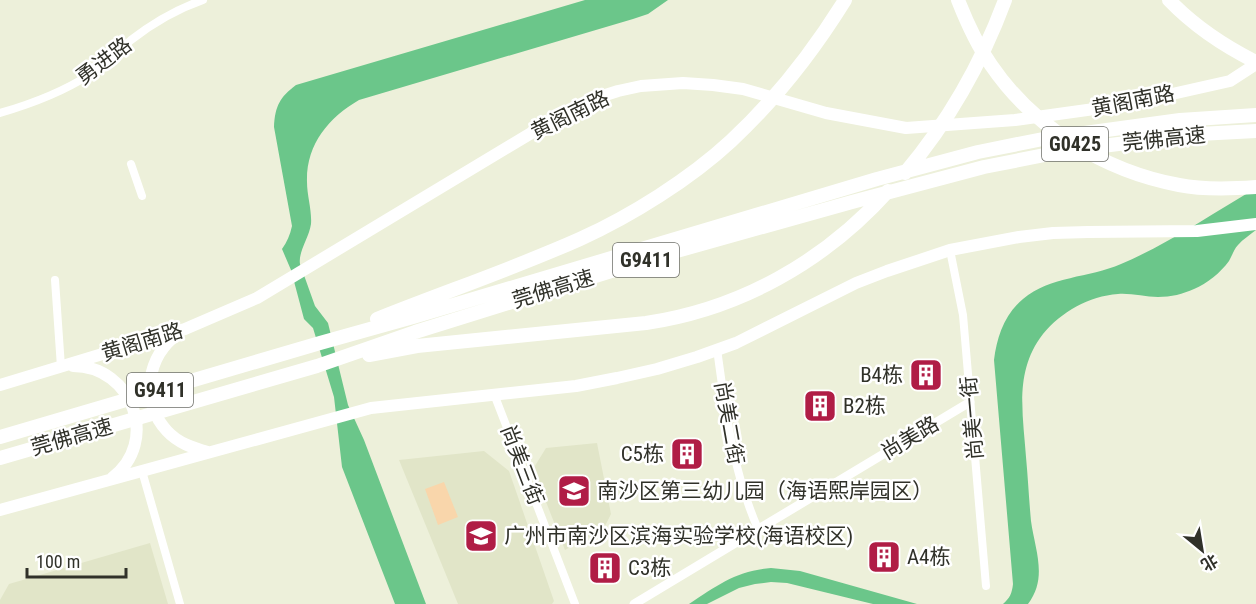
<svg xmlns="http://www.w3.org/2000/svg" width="1256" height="604" viewBox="0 0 1256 604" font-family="'Roboto Condensed','Noto Sans SC',sans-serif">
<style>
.built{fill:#e1e5c8}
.green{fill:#f9d6ab}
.water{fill:#6bc68a}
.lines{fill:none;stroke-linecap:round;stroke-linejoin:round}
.minor{stroke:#fff;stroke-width:8}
.tertiary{stroke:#fff;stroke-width:9}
.primary{stroke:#fff;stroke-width:12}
.motorway{stroke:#fff;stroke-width:14}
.labels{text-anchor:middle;stroke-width:5;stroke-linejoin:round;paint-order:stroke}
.shield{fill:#fff;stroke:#6e6f69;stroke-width:1.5}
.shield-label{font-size:20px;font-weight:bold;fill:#303129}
.street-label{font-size:21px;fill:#303129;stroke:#fff}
.poi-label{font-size:21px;fill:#303129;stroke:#fff;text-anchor:start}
</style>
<rect width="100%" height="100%" fill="#edf0da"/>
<!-- built -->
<path class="built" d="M597,443L611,514L604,528L565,550L533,469L546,448Z
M484,451L509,471L554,601L552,604H458L399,460Z
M150,543L168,604H0V600L9,584Z"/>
<!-- green -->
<path class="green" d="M444,482L458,517L438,525L425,489Z"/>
<!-- water -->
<path class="water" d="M585,0H668L648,14L633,19L359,100C328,118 306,145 307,182C307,196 312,210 311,224C309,238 298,252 300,264L315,306L328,323L348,405L364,440L426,604H395L342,467L334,397L313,328L304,319L291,270L282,249C287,242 290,235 292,226L274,127C275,106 280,97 296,85Z
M1256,188V230C1250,235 1243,239 1238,245C1234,249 1232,256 1229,261C1221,272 1207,284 1194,289C1183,294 1171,297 1158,297C1145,297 1131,293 1118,294C1089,296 1061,312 1043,334C1014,371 1023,414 1026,457C1028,478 1029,500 1031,521C1035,550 1048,578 1028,604H1003C1010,598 1012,593 1013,584L994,360C997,337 1004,315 1023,299C1050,276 1089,278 1121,264C1168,244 1212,214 1256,188Z
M771,568L800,571L917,604H873L787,583L771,582L755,584L739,588L707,604H689C718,585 736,571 771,568Z"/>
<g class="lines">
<!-- minor -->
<path class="minor" d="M0,113C31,104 61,93 89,75C104,65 117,52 131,40C153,23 177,9 203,0
M131,164L142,196
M950,250L963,315L986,586
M55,280L61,367
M717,349C726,413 732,469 758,529
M494,394L575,604
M142,471L180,604"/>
<!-- tertiary -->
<path class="tertiary" d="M634,604L970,402"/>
<!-- primary -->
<path class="primary" d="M179,333C146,356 140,402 167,431C178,443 193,448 208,452
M73,366C133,366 160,442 112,478
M0,385L185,329L257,298L553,120L574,108L596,98L618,91L641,86L683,83L713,85L743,89L826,113L906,128L1015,120L1123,105L1230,81L1256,64
M0,510L371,408L576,386L617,378L657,369L697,357L736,343L856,283L887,271L950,250L1019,237L1053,233L1088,232L1197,231L1256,224"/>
<!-- motorway -->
<path class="motorway" d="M958,0C967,23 977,45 991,65C1034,128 1104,171 1179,185C1204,190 1230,189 1256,187
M1169,0C1194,26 1224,46 1256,62
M905,173C948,122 982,62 1005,0
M377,319C444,292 513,269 580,239C631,216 690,179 731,141C774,101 814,50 845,0
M369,355L417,346L646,323C740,309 824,262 888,191
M0,437L320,343L413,317L877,179L978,152L1048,138L1180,120L1256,115
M0,458L317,366L415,332L666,254L852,202L984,167L1070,150L1199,134L1256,131"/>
</g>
<!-- icons -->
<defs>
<symbol id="building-square" viewBox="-11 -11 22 22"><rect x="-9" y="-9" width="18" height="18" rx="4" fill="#b01d46" stroke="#fff"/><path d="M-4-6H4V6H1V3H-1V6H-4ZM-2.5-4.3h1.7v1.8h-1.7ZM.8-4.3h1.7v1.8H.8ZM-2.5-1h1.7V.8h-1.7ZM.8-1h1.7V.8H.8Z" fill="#fff"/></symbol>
<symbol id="school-square" viewBox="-11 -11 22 22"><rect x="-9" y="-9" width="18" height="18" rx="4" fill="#b01d46" stroke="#fff"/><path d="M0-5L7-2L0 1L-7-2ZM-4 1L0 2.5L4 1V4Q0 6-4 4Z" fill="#fff"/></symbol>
</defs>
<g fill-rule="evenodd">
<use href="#building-square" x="907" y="356" width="38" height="38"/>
<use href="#building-square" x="801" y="387" width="38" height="38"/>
<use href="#building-square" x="668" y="435" width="38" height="38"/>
<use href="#school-square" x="555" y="472" width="38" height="38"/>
<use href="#school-square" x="462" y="517" width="38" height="38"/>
<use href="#building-square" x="865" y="538" width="38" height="38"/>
<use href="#building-square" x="586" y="549" width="38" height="38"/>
</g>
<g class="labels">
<!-- shield labels -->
<g class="shield">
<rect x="1042" y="127" width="66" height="34" rx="4.5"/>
<rect x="613" y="243" width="66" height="34" rx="4.5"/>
<rect x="127" y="373" width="66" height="34" rx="4.5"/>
</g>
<g class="shield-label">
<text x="1075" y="151">G0425</text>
<text x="646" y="267">G9411</text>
<text x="160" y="397">G9411</text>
</g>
<!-- street labels -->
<g class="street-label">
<text transform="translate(104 61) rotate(-37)" y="7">勇进路</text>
<text transform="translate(1133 101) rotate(-11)" y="7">黄阁南路</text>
<text transform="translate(570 115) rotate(-26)" y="7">黄阁南路</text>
<text transform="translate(1164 139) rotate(-6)" y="7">莞佛高速</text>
<text transform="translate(553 289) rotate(-17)" y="7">莞佛高速</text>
<text transform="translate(142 342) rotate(-17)" y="7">黄阁南路</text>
<text transform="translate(972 418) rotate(-95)" y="7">尚美一街</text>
<text transform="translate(729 423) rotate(80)" y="7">尚美二街</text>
<text transform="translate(72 437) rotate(-16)" y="7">莞佛高速</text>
<text transform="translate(910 438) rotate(-31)" y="7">尚美路</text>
<text transform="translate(522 465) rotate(69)" y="7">尚美三街</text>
</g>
<!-- poi labels -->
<g class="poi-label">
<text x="903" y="382" text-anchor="end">B4栋</text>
<text x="843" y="413">B2栋</text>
<text x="664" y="461" text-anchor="end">C5栋</text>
<text x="597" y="498">南沙区第三幼儿园（海语熙岸园区）</text>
<text x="504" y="543">广州市南沙区滨海实验学校(海语校区)</text>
<text x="907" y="564">A4栋</text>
<text x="628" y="575">C3栋</text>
</g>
</g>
<!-- north arrow -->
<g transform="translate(1202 550) rotate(150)" stroke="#ffffff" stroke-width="4.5" paint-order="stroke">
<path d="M0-4.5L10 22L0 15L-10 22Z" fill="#303129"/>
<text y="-9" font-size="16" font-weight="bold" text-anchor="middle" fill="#303129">北</text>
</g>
<!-- scale -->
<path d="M27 568v9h99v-9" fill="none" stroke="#303129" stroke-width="3"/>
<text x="36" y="568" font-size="18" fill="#303129" stroke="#ffffff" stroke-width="4.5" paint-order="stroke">100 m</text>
</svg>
